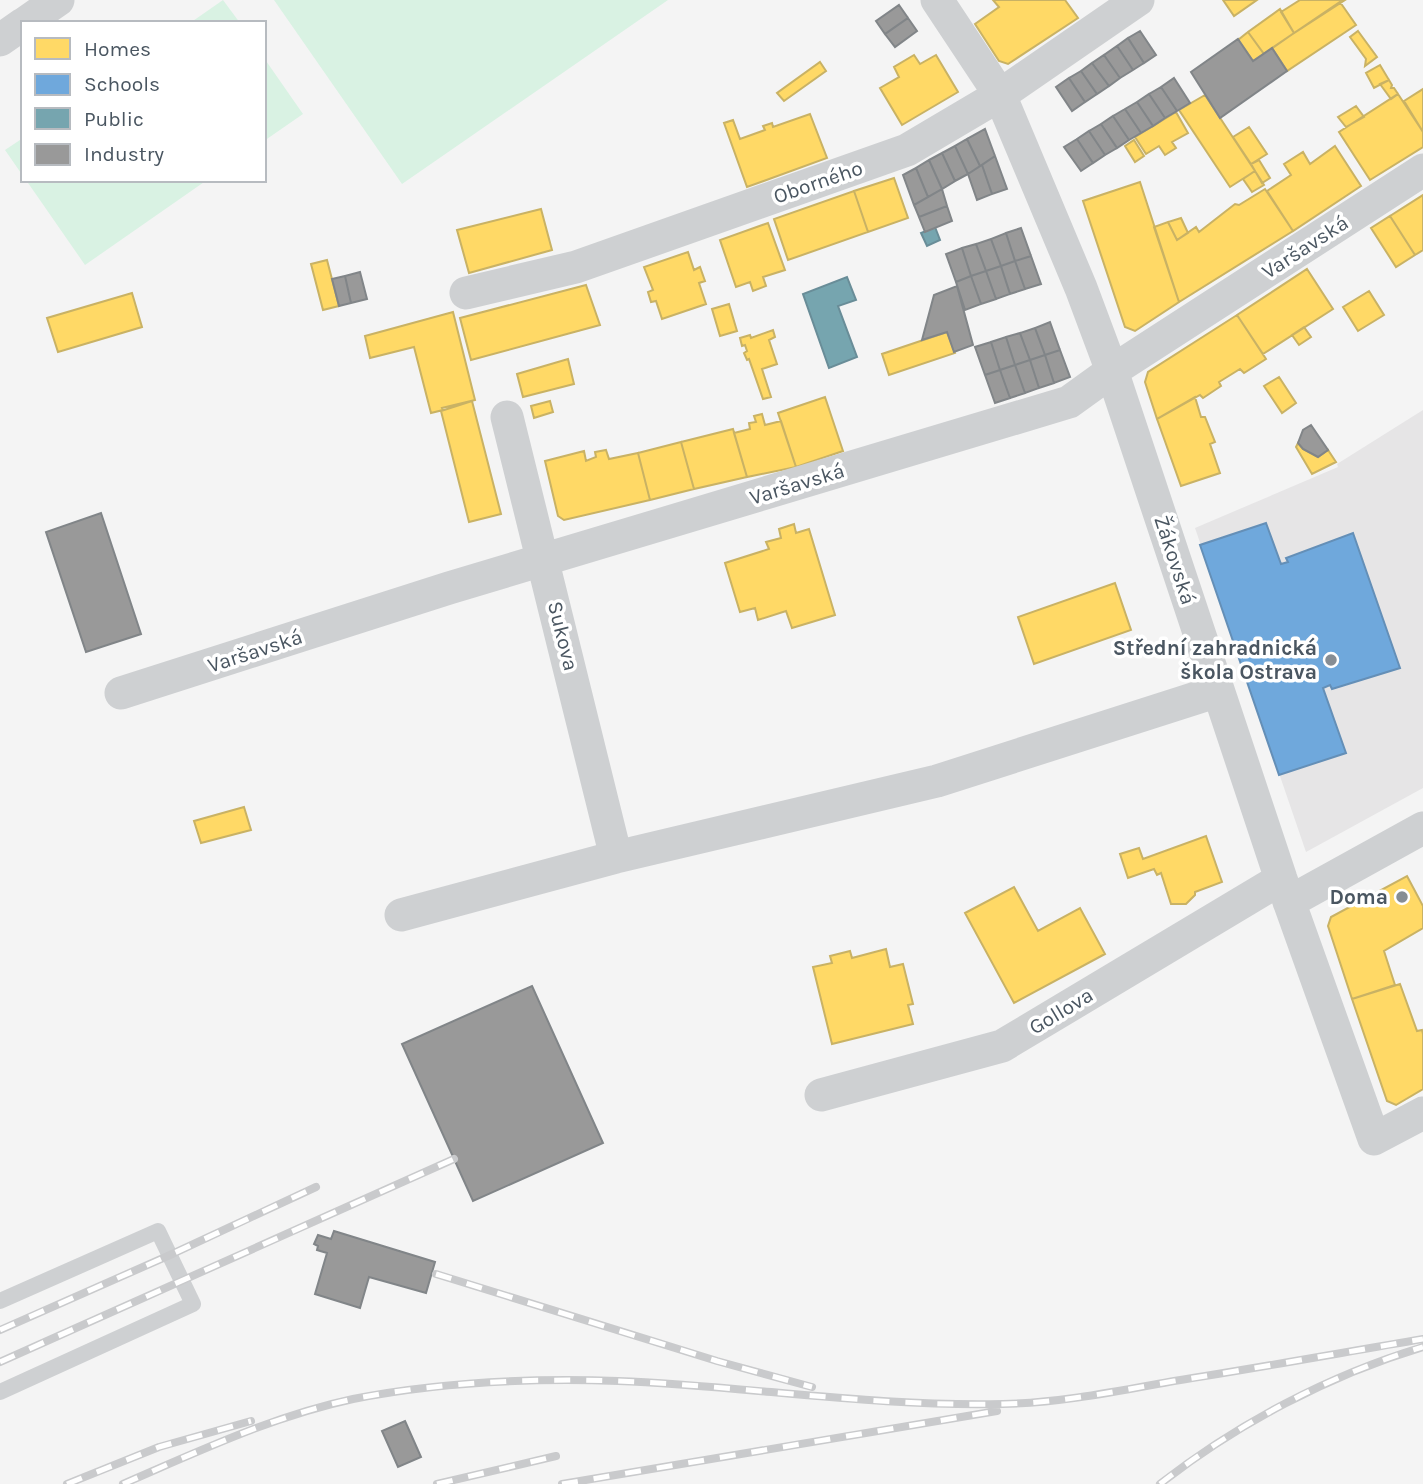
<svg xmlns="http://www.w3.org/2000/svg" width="1423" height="1484" viewBox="0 0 1423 1484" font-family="Karla,sans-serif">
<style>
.education{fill:#e6e5e6}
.green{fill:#d9f2e3}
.homes{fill:#ffd966;stroke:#c9b264;stroke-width:2}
.schools{fill:#6fa8dc;stroke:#648fb7;stroke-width:2}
.public{fill:#76a5af;stroke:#698d98;stroke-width:2}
.industry{fill:#999;stroke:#818588;stroke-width:2}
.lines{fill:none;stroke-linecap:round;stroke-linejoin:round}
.service{stroke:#ced0d2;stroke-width:16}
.minor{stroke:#ced0d2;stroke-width:33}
.rail-casing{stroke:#c9cacc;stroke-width:8}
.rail{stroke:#fff;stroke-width:5;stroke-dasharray:16;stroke-linecap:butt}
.poi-dot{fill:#868d94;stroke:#fff;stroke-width:2.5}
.labels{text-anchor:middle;stroke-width:7;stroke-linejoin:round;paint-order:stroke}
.street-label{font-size:21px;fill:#4a5661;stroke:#fff}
.poi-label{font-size:21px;font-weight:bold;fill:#4a5661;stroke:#fff;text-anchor:end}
</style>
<rect width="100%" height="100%" fill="#f4f4f4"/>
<!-- education -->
<path class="education" d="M1423,410V788L1306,852L1195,528L1338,467L1337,464Z"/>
<!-- green -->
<path class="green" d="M223,0L240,23H190Z
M274,0H668L402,184Z
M264,58L303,114L264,141Z
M23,138V176L5,150Z
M26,180H207L85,265Z"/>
<!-- homes -->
<path class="homes" d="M993,0H1065L1078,18L1008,64L999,61L975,24L999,7Z
M1223,0H1257L1234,16Z
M1300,0H1345L1294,33L1281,12Z
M1340,2L1356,25L1287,71L1272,48Z
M1280,9L1294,33L1264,54L1248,32Z
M1358,31L1377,57L1365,66L1366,59L1350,37Z
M1248,32L1264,54L1253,61L1238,40Z
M914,55L920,64L936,55L958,92L902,125L880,88L899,77L894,67Z
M820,62L826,71L784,101L777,93Z
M1380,65L1389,80L1374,88L1366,73Z
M1389,80L1392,85L1391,88H1394L1398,94L1391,99L1380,84Z
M1423,89V132L1404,101Z
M1398,94L1423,132V147L1370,180L1339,132Z
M1205,95L1255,171L1230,187L1179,110Z
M1356,106L1364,117L1346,127L1338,117Z
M1176,112L1188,133L1172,142L1176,148L1165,155L1159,146L1146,154L1135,137Z
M810,114L827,158L747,187L724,123L733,120L740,139L765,130L763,126L772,123L773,127Z
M1249,127L1267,154L1251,164L1233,137Z
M1134,140L1144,156L1135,162L1125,146Z
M1335,146L1361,186L1293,231L1267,191L1291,175L1284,164L1303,152L1310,164Z
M1259,160L1270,178L1262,183L1251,164Z
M1255,171L1264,185L1252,192L1243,179Z
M894,178L908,218L868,232L854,191Z
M1140,182L1179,302L1135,331L1125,327L1083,201Z
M1265,189L1293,231L1179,302L1154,227L1168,222L1177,240L1196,227L1199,232L1235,204L1239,205Z
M854,191L868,232L788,260L774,219Z
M1423,195V250L1415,255L1390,216Z
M541,209L552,250L469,273L457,230Z
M1390,216L1415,255L1396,267L1371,228Z
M1181,218L1188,233L1177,240L1168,222Z
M768,223L785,270L763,277L766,286L753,291L750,282L736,287L720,240Z
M688,252L694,270L700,267L705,281L699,283L706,304L662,319L656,301L651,302L648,292L653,290L644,267Z
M327,260L339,306L323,310L311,264Z
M1307,269L1333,309L1263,354L1237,315Z
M586,285L600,325L471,360L460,318Z
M1369,291L1384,315L1358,331L1343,307Z
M132,293L142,327L58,352L47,318Z
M729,304L737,331L720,336L712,309Z
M453,312L475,400L442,408L443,410L431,413L414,347L370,358L365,336Z
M1237,315L1266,359L1244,373L1240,369L1219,382L1221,386L1203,398L1200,395L1157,419L1145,382L1148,372Z
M1304,327L1311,337L1299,345L1292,335Z
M773,330L775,337L769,340L777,364L762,369L771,397L763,399L749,359L747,360L744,353L747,351L745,345L742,346L740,338L750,335L751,338Z
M947,332L955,353L889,375L882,354Z
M568,359L574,384L523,397L517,374Z
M1279,377L1296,403L1282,413L1264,386Z
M825,397L843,451L796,467L778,413Z
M1195,397L1201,417H1205L1215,442L1210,444L1220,473L1181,486L1157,419Z
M472,401L501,514L469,522L441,411Z
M550,401L553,412L534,418L531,406Z
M762,414L765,425L781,421L796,467L747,477L734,433L750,429L749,423L756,422L754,416Z
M733,429L747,477L694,489L681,442Z
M681,442L694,489L650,500L638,453Z
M1298,443L1303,449L1318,457L1328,450L1336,462L1312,474L1296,447Z
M606,450L609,459L638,453L650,500L564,520L558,516L545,461L584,451L586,461L596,457L595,452Z
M794,524L796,533L809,529L835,615L792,628L786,611L758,620L755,608L740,612L725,563L769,549L766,542L781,538L779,529Z
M1115,583L1131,630L1034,664L1018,617Z
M244,807L251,830L201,843L194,821Z
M1206,836L1222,882L1195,892V895L1186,904H1171L1161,873L1157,875L1154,869L1128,878L1120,854L1139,848L1143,859Z
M1407,876L1423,906V928L1384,951L1395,985L1352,999L1328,926L1331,917Z
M1014,887L1038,931L1080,908L1105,954L1014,1003L965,913Z
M886,949L890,967L903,964L913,1004L908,1005L913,1024L832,1044L813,967L832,963L830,956L850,951L852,958Z
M1400,984L1417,1031L1422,1030L1423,1034V1089L1396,1105L1387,1101L1352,999Z"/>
<!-- schools -->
<path class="schools" d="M1266,523L1281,564L1288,562L1286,558L1353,533L1400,668L1332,689L1330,685L1323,688L1346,753L1279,775L1200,545Z"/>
<!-- public -->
<path class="public" d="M935,227L940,240L927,246L921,233Z
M847,277L856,300L838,306L857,357L829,368L803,294Z"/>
<!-- industry -->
<path class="industry" d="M899,5L908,18L885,34L876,21Z
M908,18L917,31L895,47L885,34Z
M1140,31L1156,55L1144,63L1128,38Z
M1128,38L1144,63L1133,70L1117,46Z
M1238,39L1253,61L1272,48L1287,71L1220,118L1191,72Z
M1117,46L1133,70L1120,78L1104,55Z
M1104,55L1120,78L1109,86L1092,63Z
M1092,63L1109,86L1097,94L1081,71Z
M1081,71L1097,94L1085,102L1069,78Z
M1069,78L1085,102L1072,111L1056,87Z
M1174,78L1190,103L1177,111L1161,87Z
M1161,87L1177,111L1165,118L1149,94Z
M1149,94L1165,118L1153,126L1137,102Z
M1137,102L1153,126L1141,133L1125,109Z
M1125,109L1141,133L1129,140L1113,116Z
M1113,116L1129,140L1117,148L1101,124Z
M1101,124L1117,148L1105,155L1089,131Z
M985,129L995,156L980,166L967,139Z
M1089,131L1105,155L1093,163L1077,139Z
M967,139L980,166L968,174L955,146Z
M1077,139L1093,163L1081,171L1064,147Z
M955,146L968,174L955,181L942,153Z
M942,153L955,181L942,189L929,160Z
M995,156L1007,189L992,194L982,165Z
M929,160L942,189L928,197L916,168Z
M982,165L992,194L977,200L968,174Z
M916,168L928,197L914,205L903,175Z
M942,189L947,206L919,217L914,205Z
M947,206L952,221L925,232L919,217Z
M1021,228L1031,256L1015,261L1006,233Z
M1006,233L1015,261L1001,266L991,239Z
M991,239L1001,266L986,271L976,244Z
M976,244L986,271L971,276L962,248Z
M962,248L971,276L956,282L946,254Z
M1031,256L1041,284L1025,289L1015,261Z
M1015,261L1025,289L1010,294L1001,266Z
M1001,266L1010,294L996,299L986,271Z
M986,271L996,299L981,304L971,276Z
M360,272L367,299L351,303L345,276Z
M345,276L351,303L339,306L332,279Z
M971,276L981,304L965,310L956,282Z
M957,286L973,345L954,352L947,332L922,340L934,295Z
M1050,322L1060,350L1045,355L1035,328Z
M1035,328L1045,355L1030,360L1020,333Z
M1020,333L1030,360L1015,365L1006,337Z
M1006,337L1015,365L1000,370L991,342Z
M991,342L1000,370L985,375L975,347Z
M1060,350L1070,377L1054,383L1045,355Z
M1045,355L1054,383L1039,388L1030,360Z
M1030,360L1039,388L1025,393L1015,365Z
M1015,365L1025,393L1010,398L1000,370Z
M1000,370L1010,398L995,403L985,375Z
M1311,425L1328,450L1318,457L1303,449L1298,443L1303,430Z
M101,513L141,634L86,652L46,532Z
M532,986L603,1143L473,1201L402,1044Z
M334,1231L435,1262L426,1293L369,1277L360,1308L315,1294L327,1253L317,1250L318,1246L314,1244L318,1235L331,1239Z
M405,1421L421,1457L398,1467L382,1431Z"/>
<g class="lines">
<!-- service -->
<path class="service" d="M0,1301L158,1231L193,1304L0,1392"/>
<!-- minor -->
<path class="minor" d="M937,0L1000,95L1081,288L1112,371L1281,879L1374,1139L1423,1113
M25,23L58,0
M0,40L23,24
M466,293L576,267L907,150L1000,95L1138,0
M507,417L616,857
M121,693L449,588L1069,402L1112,371L1423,170
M1289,902L1423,828
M401,915L616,857L937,781L1218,691
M821,1095L1002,1046L1281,879"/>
<defs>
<path id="rail" d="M436,1274L717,1361L812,1387
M0,1330L170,1255L316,1187
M0,1362L454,1159
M67,1484L159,1447L251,1421
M123,1484C197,1452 273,1416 353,1399C440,1382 530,1378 618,1381C746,1386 874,1407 1003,1404C1060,1403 1118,1391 1174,1381C1257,1368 1340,1353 1423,1339
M437,1484L556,1456
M562,1484L997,1411
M1160,1484C1237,1424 1329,1375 1423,1347"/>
</defs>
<!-- rail casing -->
<use href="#rail" class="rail-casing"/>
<!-- rail -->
<use href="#rail" class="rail"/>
</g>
<!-- markers -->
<g class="poi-dot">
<circle cx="1331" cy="660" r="7"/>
<circle cx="1402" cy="897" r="7"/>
</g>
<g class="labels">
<!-- street labels -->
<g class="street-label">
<text transform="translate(818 182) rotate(-19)" y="7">Oborného</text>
<text transform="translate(1305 247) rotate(-33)" y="7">Varšavská</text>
<text transform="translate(797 484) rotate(-17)" y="7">Varšavská</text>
<text transform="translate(1175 560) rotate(72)" y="7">Žákovská</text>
<text transform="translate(563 636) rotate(76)" y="7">Sukova</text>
<text transform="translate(255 651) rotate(-18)" y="7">Varšavská</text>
<text transform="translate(1061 1011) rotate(-31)" y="7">Gollova</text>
</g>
<!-- poi labels -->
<g class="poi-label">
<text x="1317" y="655">Střední zahradnická<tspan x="1317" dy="24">škola Ostrava</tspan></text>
<text x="1388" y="904">Doma</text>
</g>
</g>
<!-- legend -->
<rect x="21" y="21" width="245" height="161" fill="#ffffff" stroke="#b7bbc0" stroke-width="2"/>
<rect x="35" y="38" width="35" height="21" fill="#ffd966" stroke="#b7bbc0" stroke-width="2"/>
<text x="84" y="56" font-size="21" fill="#4a5661">Homes</text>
<rect x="35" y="74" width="35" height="21" fill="#6fa8dc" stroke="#b7bbc0" stroke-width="2"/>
<text x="84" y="91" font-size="21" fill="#4a5661">Schools</text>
<rect x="35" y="108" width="35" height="21" fill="#76a5af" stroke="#b7bbc0" stroke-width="2"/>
<text x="84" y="126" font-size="21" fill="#4a5661">Public</text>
<rect x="35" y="144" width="35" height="21" fill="#999999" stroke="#b7bbc0" stroke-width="2"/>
<text x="84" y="161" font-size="21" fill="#4a5661">Industry</text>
</svg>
